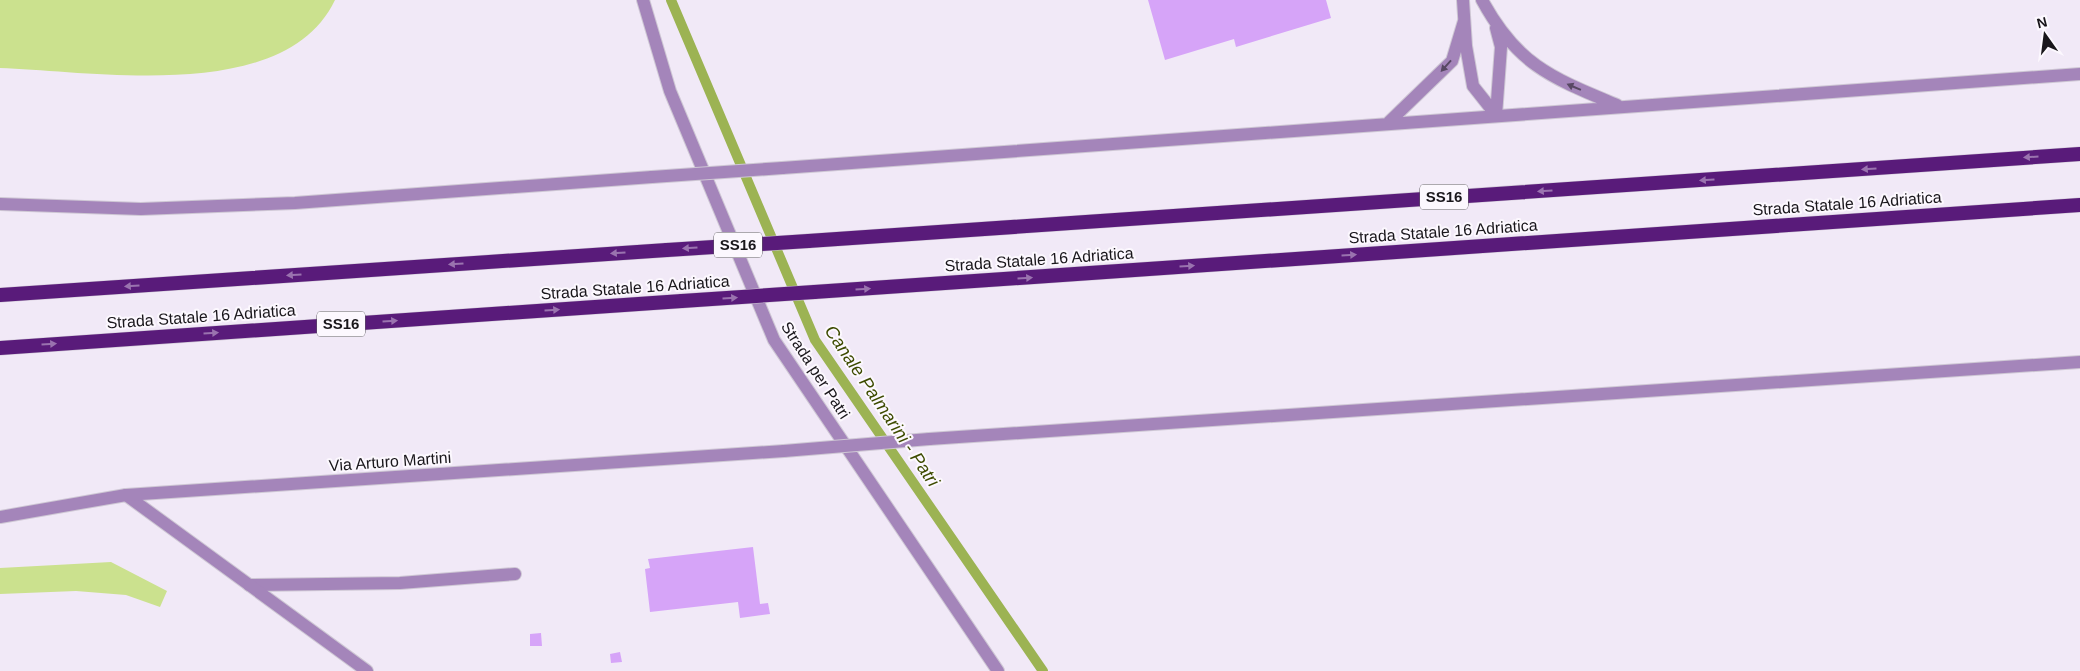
<svg xmlns="http://www.w3.org/2000/svg" width="2080" height="671" viewBox="0 0 2080 671" font-family="Arial,sans-serif">
<style>
.green{fill:#cbe18e}
.lines{fill:none;stroke-linecap:round;stroke-linejoin:round}
.stream{stroke:#9cb353;stroke-width:10}
.building{fill:#d6a4f8}
.service-casing{stroke:#cec7d4;stroke-width:14}
.minor-casing{stroke:#cec7d4;stroke-width:14}
.tertiary-casing{stroke:#cec7d4;stroke-width:14}
.trunk-casing{stroke:#cec7d4;stroke-width:15}
.service{stroke:#a485ba;stroke-width:12}
.minor{stroke:#a485ba;stroke-width:12}
.tertiary{stroke:#a485ba;stroke-width:12}
.trunk{stroke:#591b7a;stroke-width:14}
.tertiary-bridge-casing{stroke:#cec7d4;stroke-width:14;stroke-linecap:butt}
.trunk-bridge-casing{stroke:#cec7d4;stroke-width:15;stroke-linecap:butt}
.tertiary-bridge{stroke:#a485ba;stroke-width:12}
.trunk-bridge{stroke:#591b7a;stroke-width:14}
.oneway{fill:#584863}
.oneway2{fill:#9a73af}
.labels{text-anchor:middle;stroke-width:4;stroke-linejoin:round;paint-order:stroke}
.shield{fill:#fcf8fe;stroke:#5d5a5f;stroke-width:1}
.shield-label{font-size:15px;font-weight:bold;fill:#19161b}
.street-label{font-size:16px;fill:#19161b;stroke:#fcf8fe}
.water-label{font-size:18px;font-style:italic;fill:#3d4b00;stroke:#fcf8fe}
</style>
<rect width="100%" height="100%" fill="#f1e9f7"/>
<!-- green -->
<path class="green" d="M0,0H335C285,105 95,71 0,68Z
M111,562L167,591L160,607L126,595L76,591L0,594V568Z"/>
<g class="lines">
<!-- stream -->
<path class="stream" d="M671,0L815,340L1043,671"/>
</g>
<!-- building -->
<path class="building" d="M1148,0H1326L1331,18L1236,47L1234,39L1165,60Z
M753,547L760,604L768,603L770,614L740,618L738,602L650,612L645,569L650,568L648,559Z
M541,633L542,646H530V634Z
M620,652L622,662L611,663L610,654Z"/>
<g class="lines">
<defs>
<path id="service" d="M249,585L400,583L515,574"/>
<path id="minor" d="M643,0L670,91L774,340L998,671
M126,495L367,671"/>
<path id="tertiary" d="M1463,0L1466,46L1473,86L1496,115
M1482,0C1517,65 1552,78 1617,105
M1496,115L1501,47L1496,28
M1389,122L1452,61L1464,21
M782,168L2080,74
M0,204L141,209L295,203L652,177
M929,439L2080,362
M0,517L126,495L784,451"/>
<path id="trunk" d="M808,241L2080,154
M814,292L2080,205
M0,295L667,250
M0,348L682,301"/>
</defs>
<!-- service casing -->
<use href="#service" class="service-casing"/>
<!-- minor casing -->
<use href="#minor" class="minor-casing"/>
<!-- tertiary casing -->
<use href="#tertiary" class="tertiary-casing"/>
<!-- trunk casing -->
<use href="#trunk" class="trunk-casing"/>
<!-- service -->
<use href="#service" class="service"/>
<!-- minor -->
<use href="#minor" class="minor"/>
<!-- tertiary -->
<use href="#tertiary" class="tertiary"/>
<!-- trunk -->
<use href="#trunk" class="trunk"/>
<defs>
<path id="tertiary-bridge" d="M652,177L782,168
M784,451L929,439"/>
<path id="trunk-bridge" d="M667,250L808,241
M682,301L814,292"/>
</defs>
<!-- tertiary-bridge casing -->
<use href="#tertiary-bridge" class="tertiary-bridge-casing"/>
<!-- trunk-bridge casing -->
<use href="#trunk-bridge" class="trunk-bridge-casing"/>
<!-- tertiary-bridge -->
<use href="#tertiary-bridge" class="tertiary-bridge"/>
<!-- trunk-bridge -->
<use href="#trunk-bridge" class="trunk-bridge"/>
</g>
<!-- one-way arrows -->
<defs><path id="oneway-solid" d="M-6-.8H1V-3.2L6.5 0L1 3.2V.8H-6Z" transform="scale(1.25)"/></defs>
<g class="oneway">
<use href="#oneway-solid" transform="translate(1446 66) rotate(132)"/>
<use href="#oneway-solid" transform="translate(1574 87) rotate(-157)"/>
</g>
<g class="oneway2">
<use href="#oneway-solid" transform="translate(2031 157) rotate(176)"/>
<use href="#oneway-solid" transform="translate(1869 169) rotate(176)"/>
<use href="#oneway-solid" transform="translate(1707 180) rotate(176)"/>
<use href="#oneway-solid" transform="translate(1545 191) rotate(176)"/>
<use href="#oneway-solid" transform="translate(690 248) rotate(176)"/>
<use href="#oneway-solid" transform="translate(618 253) rotate(176)"/>
<use href="#oneway-solid" transform="translate(1349 255) rotate(-4)"/>
<use href="#oneway-solid" transform="translate(456 264) rotate(176)"/>
<use href="#oneway-solid" transform="translate(1187 266) rotate(-4)"/>
<use href="#oneway-solid" transform="translate(294 275) rotate(176)"/>
<use href="#oneway-solid" transform="translate(1025 278) rotate(-4)"/>
<use href="#oneway-solid" transform="translate(132 286) rotate(176)"/>
<use href="#oneway-solid" transform="translate(863 289) rotate(-4)"/>
<use href="#oneway-solid" transform="translate(730 298) rotate(-4)"/>
<use href="#oneway-solid" transform="translate(552 310) rotate(-4)"/>
<use href="#oneway-solid" transform="translate(390 321) rotate(-4)"/>
<use href="#oneway-solid" transform="translate(211 333) rotate(-4)"/>
<use href="#oneway-solid" transform="translate(49 344) rotate(-4)"/>
</g>
<g class="labels">
<!-- shield labels -->
<g class="shield">
<rect x="1420" y="184.5" width="48" height="25" rx="4"/>
<rect x="714" y="232.5" width="48" height="25" rx="4"/>
<rect x="317" y="311.5" width="48" height="25" rx="4"/>
</g>
<g class="shield-label">
<text x="1444" y="202">SS16</text>
<text x="738" y="250">SS16</text>
<text x="341" y="329">SS16</text>
</g>
<!-- street labels -->
<g class="street-label">
<text transform="translate(1847 203) rotate(-4)" y="6">Strada Statale 16 Adriatica</text>
<text transform="translate(1443 231) rotate(-4)" y="6">Strada Statale 16 Adriatica</text>
<text transform="translate(1039 259) rotate(-4)" y="6">Strada Statale 16 Adriatica</text>
<text transform="translate(635 287) rotate(-4)" y="6">Strada Statale 16 Adriatica</text>
<text transform="translate(201 316) rotate(-4)" y="6">Strada Statale 16 Adriatica</text>
<text transform="translate(816 370) rotate(57)" y="6">Strada per Patri</text>
<text transform="translate(390 461) rotate(-4)" y="6">Via Arturo Martini</text>
</g>
<!-- water labels -->
<g class="water-label">
<text transform="translate(882 406) rotate(56)" y="6">Canale Palmarini - Patri</text>
</g>
</g>
<!-- north arrow -->
<g transform="translate(2045 35) rotate(346)" stroke="#fcf8fe" stroke-width="4" paint-order="stroke">
<path d="M0-4L9 19L0 12L-9 19Z" fill="#19161b"/>
<text y="-8" font-size="14" font-weight="bold" text-anchor="middle" fill="#19161b">N</text>
</g>
</svg>
